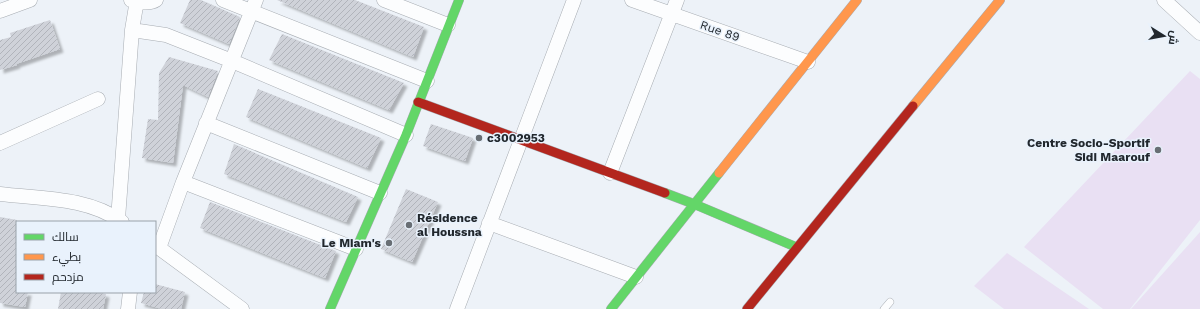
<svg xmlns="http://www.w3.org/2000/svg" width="1200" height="309" viewBox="0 0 1200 309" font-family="'Work Sans',Cairo,sans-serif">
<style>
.park{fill:#e9e0f3}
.building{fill:url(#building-hatch);filter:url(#shadow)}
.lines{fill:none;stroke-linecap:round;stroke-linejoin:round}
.lane-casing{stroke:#a7acb2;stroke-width:8}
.street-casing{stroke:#a7acb2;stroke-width:15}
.fast-casing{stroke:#a7acb2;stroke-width:10}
.slow-casing{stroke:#a7acb2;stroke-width:10}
.jam-casing{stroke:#a7acb2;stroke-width:10}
.lane{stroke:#fcfdfe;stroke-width:7}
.street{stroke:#fcfdfe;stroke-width:14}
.fast{stroke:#63d668;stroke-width:9}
.slow{stroke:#ff974d;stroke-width:9}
.jam{stroke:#b3261e;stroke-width:9}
.poi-dot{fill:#686e74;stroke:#e9f2fc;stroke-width:1.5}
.labels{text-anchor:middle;stroke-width:3;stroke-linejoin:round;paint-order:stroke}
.street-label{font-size:12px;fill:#21272d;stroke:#e9f2fc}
.poi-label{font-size:12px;font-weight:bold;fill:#21272d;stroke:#e9f2fc;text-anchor:start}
</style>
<defs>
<pattern id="building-hatch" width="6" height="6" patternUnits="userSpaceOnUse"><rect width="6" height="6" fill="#cfd2d9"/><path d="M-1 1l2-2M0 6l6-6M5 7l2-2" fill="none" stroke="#b1b4bb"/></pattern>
<filter id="shadow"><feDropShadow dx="3.5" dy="3.5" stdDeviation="1" flood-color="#0004"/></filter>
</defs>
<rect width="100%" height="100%" fill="#edf2f8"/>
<!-- park -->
<path class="park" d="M1190,71L1200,79V220L1130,309H1103L1024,247Z
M1200,232V309H1131Z
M1007,253L1089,309H1004L974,286Z"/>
<!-- building -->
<path class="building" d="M190,0H201L240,17L229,44L180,23Z
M277,0H355L424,27L413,57Z
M50,20L60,49L16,64L17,65L0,70V40L11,37L10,33Z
M282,34L404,83L389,110L269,60Z
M169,57L218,71L208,97L183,85L173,163L142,158L148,119L158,120L159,73Z
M258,89L381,138L367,168L246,117Z
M431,124L473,138L465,161L423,146Z
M234,144L358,197L346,222L224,174Z
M406,189L438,202L412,262L381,249Z
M210,202L336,251L325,278L200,228Z
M0,217L17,220V292H28L25,307L0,303Z
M155,284L185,292L181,309H162L141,303L144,292H155Z
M61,292H95L106,294L103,309H58Z"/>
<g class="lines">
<defs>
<path id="lane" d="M884,309L890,302"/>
<path id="street" d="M131,0C138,2 150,4 156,0
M223,0L427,81
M384,0L448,25
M632,0L808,62
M1164,0L1200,33
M0,11L30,0
M132,30L166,35L232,61L406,135
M206,123L380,193
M0,143L98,99
M610,173L677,0
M183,182L356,249
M0,194C41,199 88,197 122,222
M118,219L132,30L137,0
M489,223L636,277
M155,245L242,309
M159,248L183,182L256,0
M128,309L130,292
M457,309L574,0"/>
<path id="fast" d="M665,193L694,204L796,247
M330,309L406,135L459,0
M611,309L719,173"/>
<path id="slow" d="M913,106L1000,0
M719,173L857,0"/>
<path id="jam" d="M418,102L665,193
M747,309L913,106"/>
</defs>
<!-- lane casing -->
<use href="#lane" class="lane-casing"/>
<!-- street casing -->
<use href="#street" class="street-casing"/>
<!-- fast casing -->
<use href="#fast" class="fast-casing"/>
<!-- slow casing -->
<use href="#slow" class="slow-casing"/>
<!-- jam casing -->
<use href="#jam" class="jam-casing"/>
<!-- lane -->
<use href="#lane" class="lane"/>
<!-- street -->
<use href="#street" class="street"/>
<!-- fast -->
<use href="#fast" class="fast"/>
<!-- slow -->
<use href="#slow" class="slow"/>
<!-- jam -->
<use href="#jam" class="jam"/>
</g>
<!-- markers -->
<g class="poi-dot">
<circle cx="479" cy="138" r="4"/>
<circle cx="1158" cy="150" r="4"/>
<circle cx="409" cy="225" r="4"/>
<circle cx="389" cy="243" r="4"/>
</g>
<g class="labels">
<!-- street labels -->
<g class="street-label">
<text transform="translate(720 31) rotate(19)" y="4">Rue 89</text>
</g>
<!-- poi labels -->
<g class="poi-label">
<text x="487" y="142">c3002953</text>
<text x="1150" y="147" text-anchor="end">Centre Socio-Sportif<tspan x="1150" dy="14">Sidi Maarouf</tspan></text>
<text x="417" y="222">Résidence<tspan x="417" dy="14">al Houssna</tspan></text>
<text x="381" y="247" text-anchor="end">Le Miam's</text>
</g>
</g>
<!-- legend -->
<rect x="16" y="221" width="140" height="72" fill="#e9f2fc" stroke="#99a1a9"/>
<rect x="24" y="234" width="20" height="6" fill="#63d668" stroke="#99a1a9"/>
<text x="52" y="241" font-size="12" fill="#21272d">سالك</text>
<rect x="24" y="254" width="20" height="6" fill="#ff974d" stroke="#99a1a9"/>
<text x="52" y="261" font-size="12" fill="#21272d">بطيء</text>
<rect x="24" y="274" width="20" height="6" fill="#b3261e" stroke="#99a1a9"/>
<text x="52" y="281" font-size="12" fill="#21272d">مزدحم</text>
<!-- north arrow -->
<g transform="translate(1164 36) rotate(101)" stroke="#e9f2fc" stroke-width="3" paint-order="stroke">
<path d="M0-3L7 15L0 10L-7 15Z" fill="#21272d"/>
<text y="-6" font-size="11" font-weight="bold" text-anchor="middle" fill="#21272d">ش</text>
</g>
</svg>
